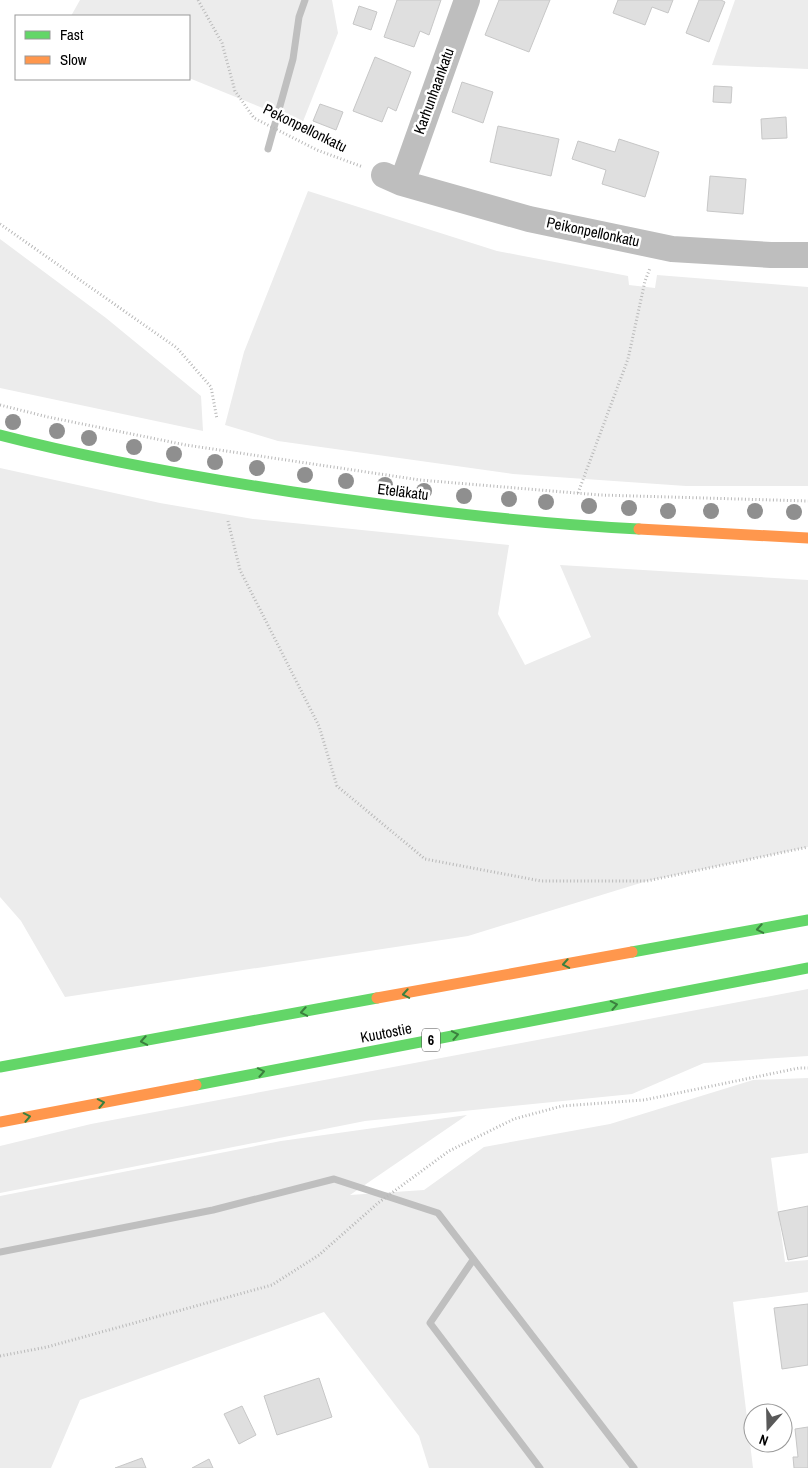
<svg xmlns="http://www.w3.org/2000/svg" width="808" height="1468" viewBox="0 0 808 1468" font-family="'Archivo Narrow',sans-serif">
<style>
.green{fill:#ececec}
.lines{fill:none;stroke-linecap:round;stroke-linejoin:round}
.stream{stroke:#bfbfbf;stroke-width:7}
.building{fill:#dfdfdf;stroke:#c7c7c7}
.path{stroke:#b9b9b9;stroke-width:3;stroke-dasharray:1 2.5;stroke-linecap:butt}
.street{stroke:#bebebe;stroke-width:26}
.fast{stroke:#63d668;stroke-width:11}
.slow{stroke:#ff974d;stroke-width:11}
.tree{fill:#8f8f8f}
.oneway{stroke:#3b803e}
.labels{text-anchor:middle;stroke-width:5;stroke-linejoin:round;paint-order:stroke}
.shield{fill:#fff;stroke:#4c4c4c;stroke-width:1}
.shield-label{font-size:14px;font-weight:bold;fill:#000}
.street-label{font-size:15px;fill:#000;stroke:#fff}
</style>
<rect width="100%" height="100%" fill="#fff"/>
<!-- green -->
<path class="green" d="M80,0H332L338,33L302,124L189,78V16H71Z
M735,0H808V69L712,65Z
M308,191L497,251L628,276L629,285L655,288L657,275L808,287V486H686L513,474L278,441L225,425L244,352Z
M0,239L106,318L201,396L203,431L0,388Z
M0,468L160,503L253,519L509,545L498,614L525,665L591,637L560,565L808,580V847L647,881L468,936L65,997L21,921L0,897Z
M808,989V1056L704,1063L632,1094L365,1121L0,1193V1146L91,1124Z
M808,1078V1153L771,1158L785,1262L808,1260V1292L733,1302L753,1468H429L419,1436L324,1312L80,1400L51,1468H0V1196L281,1141L467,1115L350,1195L424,1190L484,1147L610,1124L753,1080Z"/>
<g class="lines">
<!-- stream -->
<path class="stream" d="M268,149L293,59L299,17L305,0
M0,1252L213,1210L334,1179L438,1213L634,1468
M473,1260L430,1323L540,1468"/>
</g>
<!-- building -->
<path class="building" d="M397,0H441L429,35L420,31L414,47L384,37Z
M499,0H550L529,52L485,35Z
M618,0H673L668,13L652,7L645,25L613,13Z
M699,0H721L725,2L709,42L686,33Z
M359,6L377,12L371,30L353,24Z
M375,57L411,72L396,111L388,107L382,122L353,111Z
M462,82L493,92L483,123L452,112Z
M714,86L732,87L731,103L713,102Z
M320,104L343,112L336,130L313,121Z
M786,117L787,138L762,139L761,119Z
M498,126L559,139L551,176L490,162Z
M619,139L659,152L645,197L602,184L606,170L572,159L578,141L615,152Z
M710,176L746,179L743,214L707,211Z
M808,1206V1256L788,1260L778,1212Z
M808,1304V1365L782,1369L774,1308Z
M319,1378L332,1417L277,1435L264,1396Z
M242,1406L256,1435L239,1444L224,1414Z
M808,1427V1468H794L793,1457H798L795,1429Z
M142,1458L146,1468H115Z
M209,1459L213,1468H192Z"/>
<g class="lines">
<!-- path -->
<path class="path" d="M198,0L222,43L235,91L254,118L317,150L363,167
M0,224L177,348L211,387L217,419
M0,405L48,417L186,445L420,480L600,495L808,501
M578,493L628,359L645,281L650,268
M228,521L240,570L319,726L337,786L425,859L541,881H647L808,847
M0,1356L47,1347L272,1285L319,1255L378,1203L449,1151L514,1119L562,1106L644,1100L799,1068H808"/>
<!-- street -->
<path class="street" d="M384,175L402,183L529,219L672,249L771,255H808
M402,183L467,0"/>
<!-- fast -->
<path class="fast" d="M0,435C96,460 195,477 293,492C408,509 523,523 639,529
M632,952L808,920
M0,1067L377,998
M196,1085L808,968"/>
<!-- slow -->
<path class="slow" d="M639,529L808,538
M377,998L632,952
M0,1122L196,1085"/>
</g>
<!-- trees -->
<g class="tree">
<circle cx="13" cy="422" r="8"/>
<circle cx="57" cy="431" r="8"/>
<circle cx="89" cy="438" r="8"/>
<circle cx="134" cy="447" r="8"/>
<circle cx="174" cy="454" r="8"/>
<circle cx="215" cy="462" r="8"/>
<circle cx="257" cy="468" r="8"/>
<circle cx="305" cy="475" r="8"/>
<circle cx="346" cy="481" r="8"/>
<circle cx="385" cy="485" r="8"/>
<circle cx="424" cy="491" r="8"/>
<circle cx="464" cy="496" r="8"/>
<circle cx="509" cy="499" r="8"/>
<circle cx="546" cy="502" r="8"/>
<circle cx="589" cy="506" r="8"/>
<circle cx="629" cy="508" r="8"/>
<circle cx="668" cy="511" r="8"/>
<circle cx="711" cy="511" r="8"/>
<circle cx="755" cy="511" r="8"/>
<circle cx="794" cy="512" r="8"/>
</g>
<!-- one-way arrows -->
<defs><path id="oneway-chevron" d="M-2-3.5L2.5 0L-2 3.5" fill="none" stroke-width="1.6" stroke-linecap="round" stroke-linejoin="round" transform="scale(1.25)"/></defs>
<g class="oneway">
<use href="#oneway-chevron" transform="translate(760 929) rotate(170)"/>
<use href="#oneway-chevron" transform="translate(566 964) rotate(170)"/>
<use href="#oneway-chevron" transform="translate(406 994) rotate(170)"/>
<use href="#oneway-chevron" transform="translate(614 1005) rotate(-11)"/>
<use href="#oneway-chevron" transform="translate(304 1012) rotate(170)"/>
<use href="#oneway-chevron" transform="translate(455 1035) rotate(-11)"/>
<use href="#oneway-chevron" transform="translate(144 1041) rotate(170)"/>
<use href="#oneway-chevron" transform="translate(261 1072) rotate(-11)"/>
<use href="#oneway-chevron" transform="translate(101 1103) rotate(-11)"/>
<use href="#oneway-chevron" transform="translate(27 1117) rotate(-11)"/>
</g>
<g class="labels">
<!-- shield labels -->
<rect class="shield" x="422" y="1028.5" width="18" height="23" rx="4"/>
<g class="shield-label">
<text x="431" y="1045">6</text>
</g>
<!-- street labels -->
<g class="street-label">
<text transform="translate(434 91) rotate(-70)" y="5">Karhunhaankatu</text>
<text transform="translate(305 128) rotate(26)" y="5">Pekonpellonkatu</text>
<text transform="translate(593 232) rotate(12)" y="5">Peikonpellonkatu</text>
<text transform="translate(403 492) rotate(7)" y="5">Eteläkatu</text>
<text transform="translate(386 1033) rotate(-11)" y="5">Kuutostie</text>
</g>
</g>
<!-- legend -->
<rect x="15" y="15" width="175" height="65" fill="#ffffff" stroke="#999999"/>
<rect x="25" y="31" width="25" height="8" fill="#63d668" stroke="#999999"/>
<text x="60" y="40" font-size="15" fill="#000000">Fast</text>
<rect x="25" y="56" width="25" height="8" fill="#ff974d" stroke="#999999"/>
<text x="60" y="65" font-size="15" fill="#000000">Slow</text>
<!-- north arrow -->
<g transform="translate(768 1428) rotate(200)"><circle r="24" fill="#ffffff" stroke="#999999"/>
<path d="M0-4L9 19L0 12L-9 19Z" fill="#595959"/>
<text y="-8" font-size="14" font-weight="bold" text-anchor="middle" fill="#000000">N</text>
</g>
</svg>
